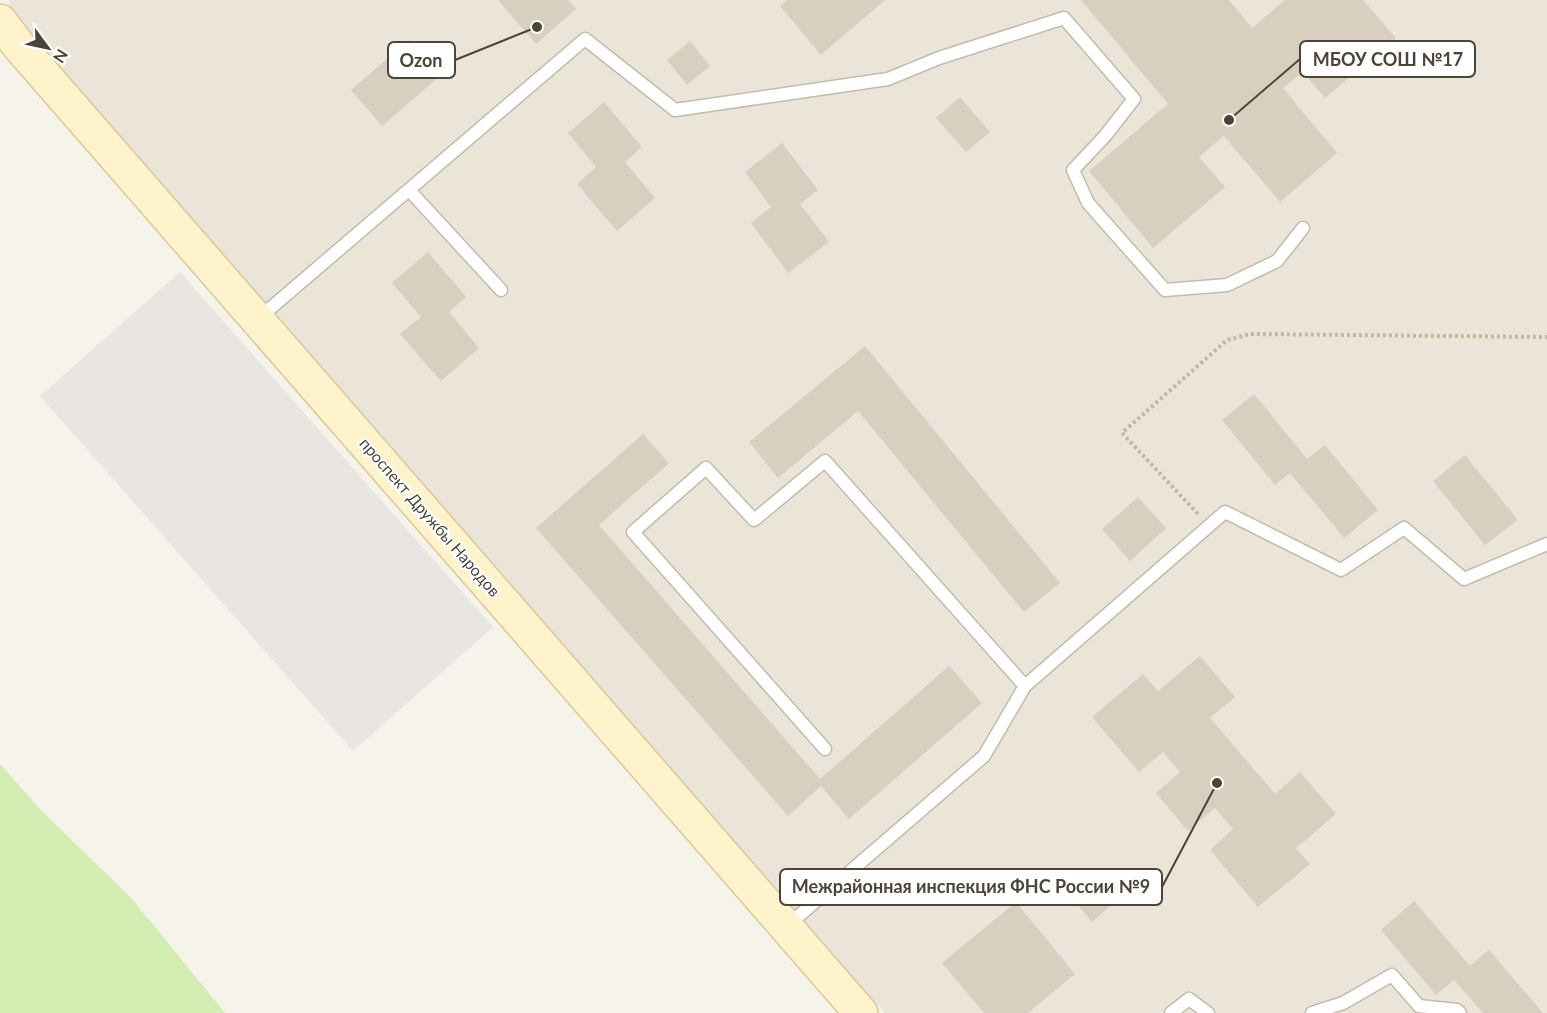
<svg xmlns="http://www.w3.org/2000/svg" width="1547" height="1013" viewBox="0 0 1547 1013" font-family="Lato,sans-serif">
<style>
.residential{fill:#eae5d8}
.green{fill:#d1edb1}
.parking{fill:#e8e5e2}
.building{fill:#d9cfbf}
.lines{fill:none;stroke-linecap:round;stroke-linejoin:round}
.lane-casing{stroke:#c3bbac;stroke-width:15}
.secondary-casing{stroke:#d9c897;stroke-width:36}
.path{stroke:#c6b79c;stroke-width:4;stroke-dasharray:3 3;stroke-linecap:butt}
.lane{stroke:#fff;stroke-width:12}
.secondary{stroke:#fff3cc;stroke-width:33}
.labels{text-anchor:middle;stroke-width:4.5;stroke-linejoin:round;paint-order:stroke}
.street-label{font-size:16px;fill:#4b4437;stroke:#fff}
.leader{fill:none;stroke:#4b4437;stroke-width:2}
.callout-dot{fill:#4b4437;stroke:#fff;stroke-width:2}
.callout{fill:#fff;stroke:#4b4437;stroke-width:2}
.callout-label{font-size:18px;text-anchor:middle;font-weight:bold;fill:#4b4437}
</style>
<rect width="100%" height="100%" fill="#f6f3ea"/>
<!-- residential -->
<path class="residential" d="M8,0H1547V1013H885L21,31Z"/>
<!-- green -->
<path class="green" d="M0,764L38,807L133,900L225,1013H0Z"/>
<!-- parking -->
<path class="parking" d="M180,272L493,627L353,751L40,396Z"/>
<!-- building -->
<path class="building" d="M498,0H568L576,9L536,44Z
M787,0H885L821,55L780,6Z
M1081,0H1229L1252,28L1285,0H1363L1396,38L1325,98L1303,72L1283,88L1337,153L1280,202L1224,136L1199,157L1225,187L1153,248L1089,171L1168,104Z
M409,40L440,76L382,126L351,90Z
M690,41L710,66L687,85L667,60Z
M960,97L990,132L966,152L936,118Z
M604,102L642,147L625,162L655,198L617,231L577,184L596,167L568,133Z
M782,143L818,190L800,204L829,242L788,273L751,223L771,207L745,172Z
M428,252L466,297L449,312L479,348L441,381L400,334L421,317L392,283Z
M865,346L1060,583L1024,612L858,411L778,478L749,442Z
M1254,394L1307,459L1325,445L1378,510L1344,538L1290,473L1275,485L1222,420Z
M643,434L669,463L599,525L820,779L949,666L982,703L849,819L821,786L788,816L536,528Z
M1465,455L1518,520L1485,545L1433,481Z
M1138,497L1166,528L1130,561L1102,529Z
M1200,656L1235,697L1210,718L1275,794L1300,772L1336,814L1296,848L1310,864L1258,907L1210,850L1233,829L1215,808L1188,831L1156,793L1180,772L1163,752L1139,772L1092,717L1143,674L1158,691Z
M1089,874L1114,903L1092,922L1067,892Z
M1414,901L1470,966L1489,950L1543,1013H1483L1454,980L1436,995L1381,930Z
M1016,902L1075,974L1028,1013H984L942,963Z"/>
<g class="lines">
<defs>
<path id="lane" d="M409,190L501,290
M259,318L585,39L675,110L888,79L939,58L1064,18L1134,99L1105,136L1073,170L1088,203L1165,290L1227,285L1277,261L1303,228
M1025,686L1225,512L1341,570L1404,528L1464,579L1547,544
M787,926L984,756L1025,686L825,461L754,520L706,468L633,532L825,749
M1171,1013L1189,999L1208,1013
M1312,1013L1343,1003L1392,975L1419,1006L1457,1010L1460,1013"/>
<path id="secondary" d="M0,21L18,45L861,1013"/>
</defs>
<!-- lane casing -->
<use href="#lane" class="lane-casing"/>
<!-- secondary casing -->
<use href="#secondary" class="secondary-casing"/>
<!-- path -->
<path class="path" d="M1198,514L1122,433L1227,340L1250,334L1547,337"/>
<!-- lane -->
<use href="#lane" class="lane"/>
<!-- secondary -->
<use href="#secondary" class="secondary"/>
</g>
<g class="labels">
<!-- street labels -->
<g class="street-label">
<text transform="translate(430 517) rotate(49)" y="6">проспект Дружбы Народов</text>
</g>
</g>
<!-- callouts -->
<path class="leader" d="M1229 120L1300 59M537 27L455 60M1217 783L1162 887"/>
<g class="callout-dot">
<circle cx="1229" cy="120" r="6"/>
<circle cx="537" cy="27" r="6"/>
<circle cx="1217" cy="783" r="6"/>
</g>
<g class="callout">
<rect x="1300" y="41" width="175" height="36" rx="6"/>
<rect x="388" y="42" width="67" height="36" rx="6"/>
<rect x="780" y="869" width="382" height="36" rx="6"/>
</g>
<g class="callout-label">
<text x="1388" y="66">МБОУ СОШ №17</text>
<text x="421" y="67">Ozon</text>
<text x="971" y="893">Межрайонная инспекция ФНС России №9</text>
</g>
<!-- north arrow -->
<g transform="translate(48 48) rotate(123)" stroke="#ffffff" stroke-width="4.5" paint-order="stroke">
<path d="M0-4.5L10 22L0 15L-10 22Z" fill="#4b4437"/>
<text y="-9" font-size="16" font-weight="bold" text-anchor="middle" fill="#4b4437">N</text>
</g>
</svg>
